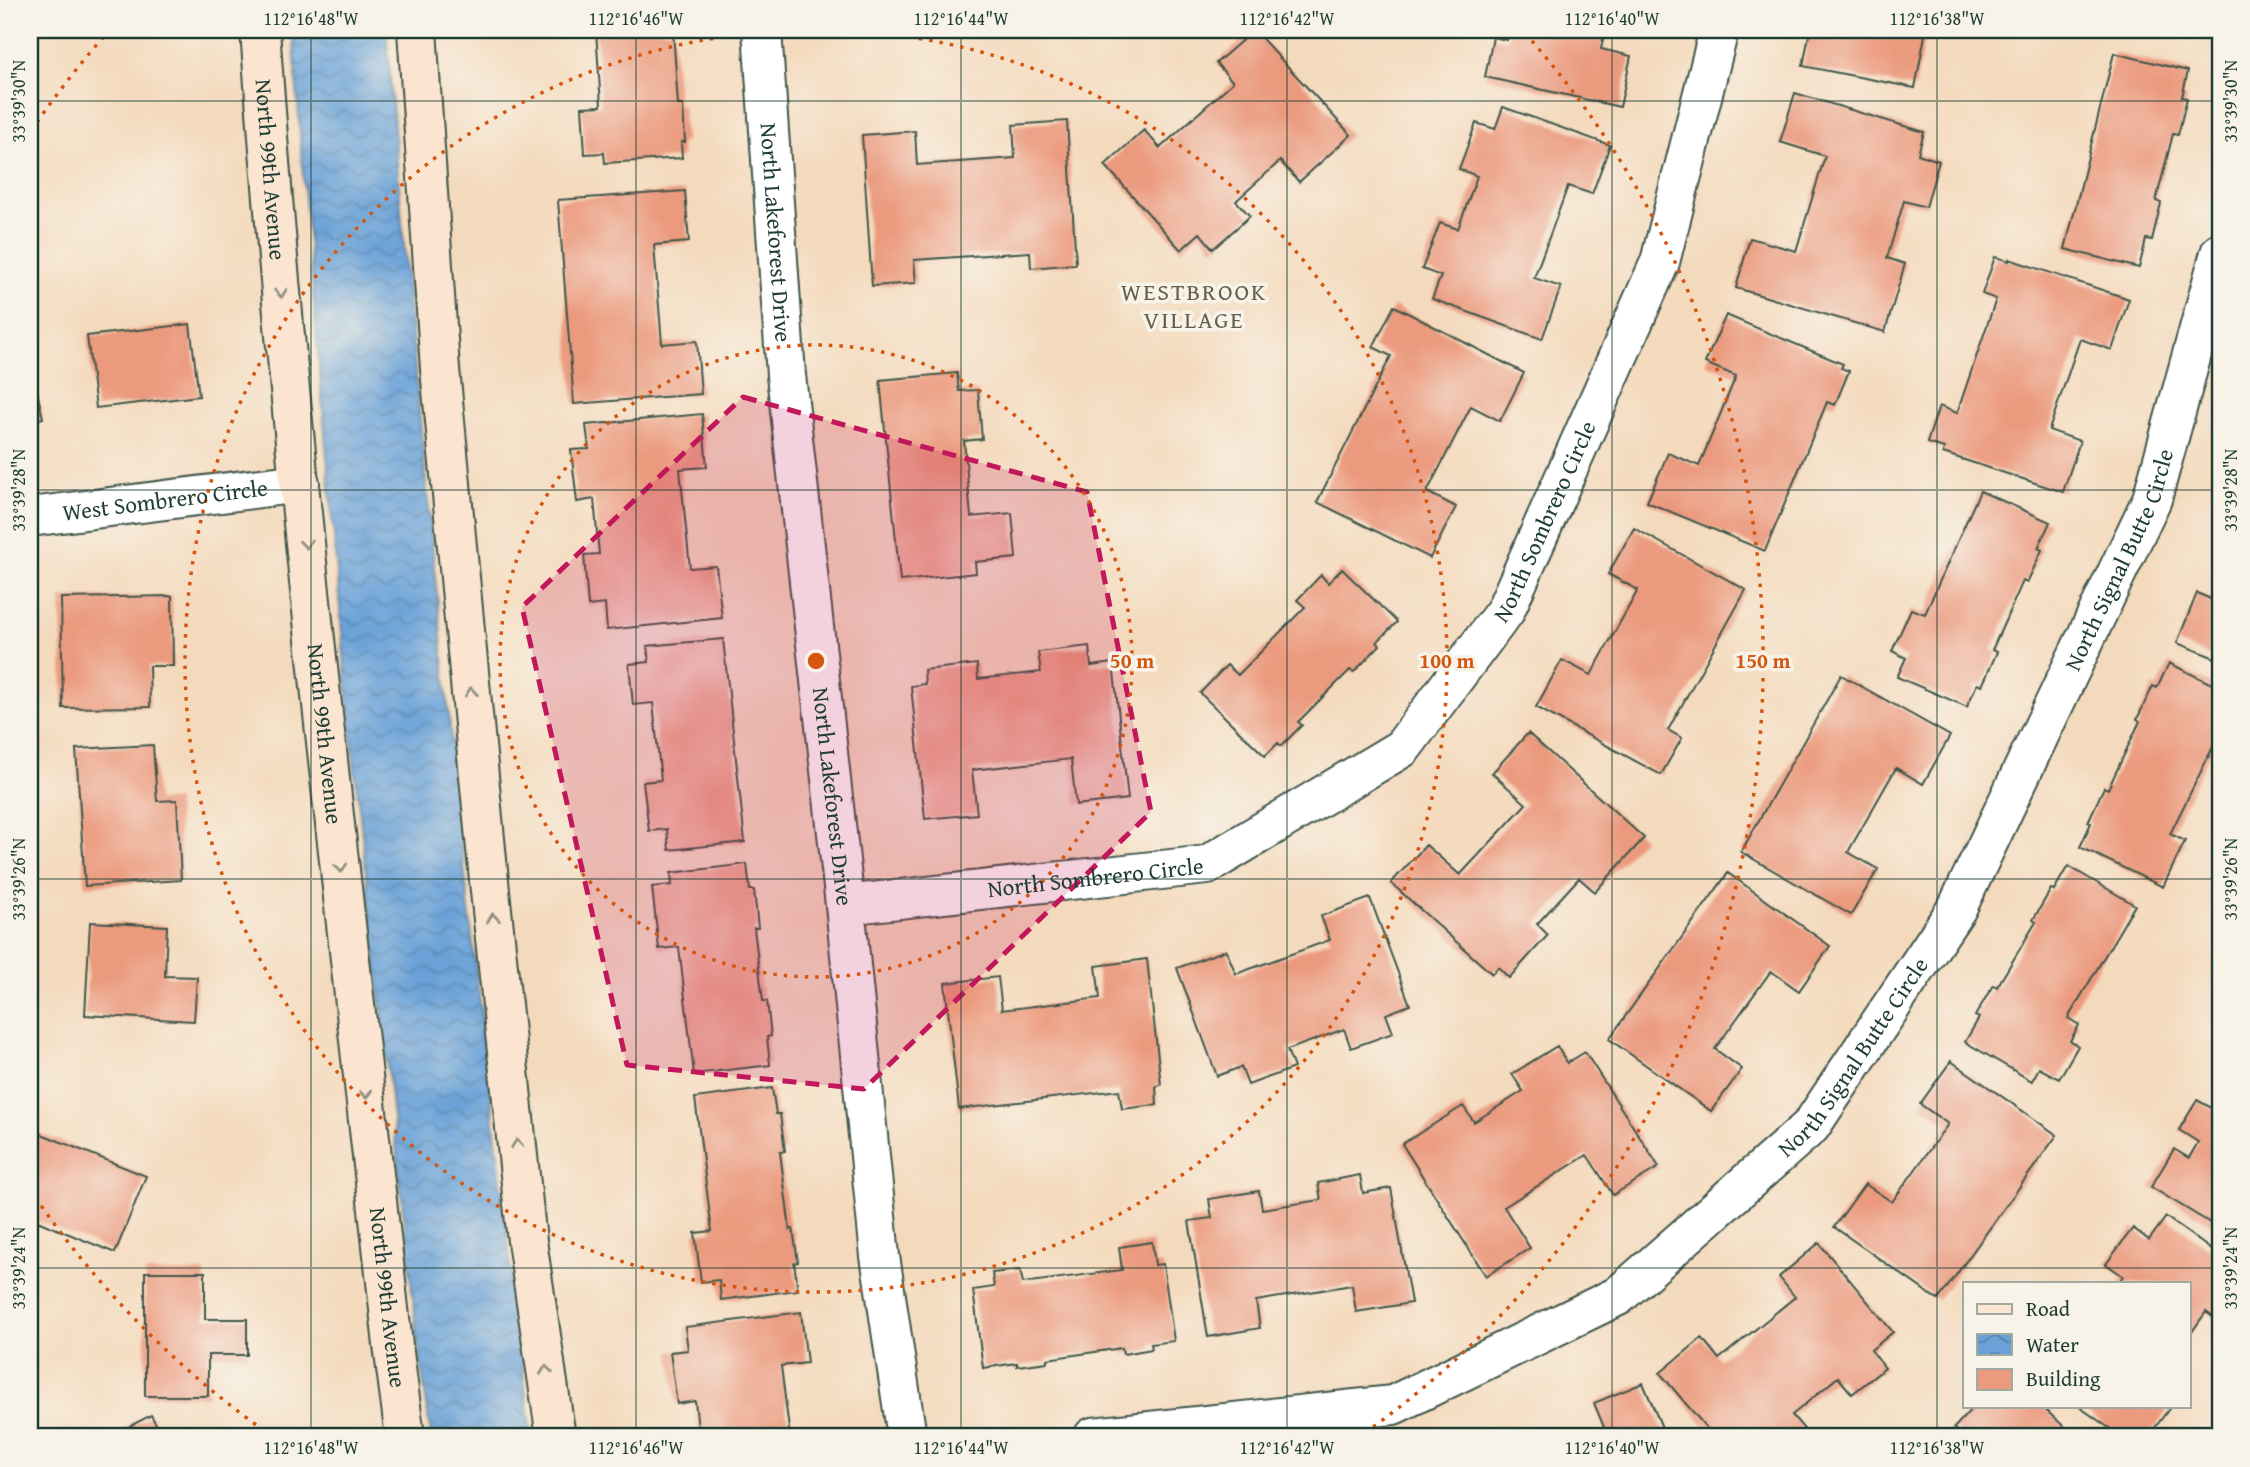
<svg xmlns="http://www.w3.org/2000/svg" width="2250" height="1467" viewBox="0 0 2250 1467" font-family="'Gentium Book Plus',serif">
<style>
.water{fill:url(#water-waves);stroke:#447086;stroke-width:2}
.building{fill:#eb9a7e}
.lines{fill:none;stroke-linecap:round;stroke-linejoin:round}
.street-casing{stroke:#3f5549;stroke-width:42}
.secondary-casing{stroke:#3f5549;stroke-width:42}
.street{stroke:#fff;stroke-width:38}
.secondary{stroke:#fce5d0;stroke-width:38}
.oneway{stroke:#8e9182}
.marked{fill:#c2185b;fill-opacity:0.2;stroke:#c2185b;stroke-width:5;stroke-dasharray:14 9;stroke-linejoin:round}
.ticks{fill:none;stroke:#1f3d34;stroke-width:2;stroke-opacity:0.45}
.ring{fill:none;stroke:#d45610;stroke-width:3.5;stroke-dasharray:3.5 7}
.labels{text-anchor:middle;stroke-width:7;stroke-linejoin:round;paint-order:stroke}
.street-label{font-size:23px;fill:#1f3d34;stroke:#f7f3e8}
.neighbourhood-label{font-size:24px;letter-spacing:2px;fill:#665e4e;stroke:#f7f3e8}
.centre{fill:#d45610;stroke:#f7f3e8;stroke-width:3.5}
.ring-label{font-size:21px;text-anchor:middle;font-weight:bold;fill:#d45610;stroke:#f7f3e8;stroke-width:7;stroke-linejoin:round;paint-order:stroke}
.neatline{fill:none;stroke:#1f3d34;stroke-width:2.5}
.ticks-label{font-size:18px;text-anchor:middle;fill:#1f3d34}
</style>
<defs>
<pattern id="water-waves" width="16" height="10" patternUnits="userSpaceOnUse" patternTransform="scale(1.75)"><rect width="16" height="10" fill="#6aa2d8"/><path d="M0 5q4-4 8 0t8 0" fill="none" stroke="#5785b0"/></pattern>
</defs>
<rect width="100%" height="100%" fill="#f7f3e8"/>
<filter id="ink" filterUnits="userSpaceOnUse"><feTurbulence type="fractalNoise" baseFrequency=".0143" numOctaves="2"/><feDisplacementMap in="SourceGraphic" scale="14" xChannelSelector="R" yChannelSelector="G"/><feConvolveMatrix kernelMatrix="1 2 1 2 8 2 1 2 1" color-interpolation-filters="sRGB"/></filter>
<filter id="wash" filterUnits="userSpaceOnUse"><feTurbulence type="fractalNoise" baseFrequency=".00686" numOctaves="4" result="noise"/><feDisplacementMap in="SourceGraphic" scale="28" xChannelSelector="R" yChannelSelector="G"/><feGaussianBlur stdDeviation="1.57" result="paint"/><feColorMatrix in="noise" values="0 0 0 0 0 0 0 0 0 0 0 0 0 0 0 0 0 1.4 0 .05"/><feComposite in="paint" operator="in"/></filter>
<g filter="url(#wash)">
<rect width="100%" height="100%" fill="#f4dabd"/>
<!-- water -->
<path class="water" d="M293,30H386L410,317L462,850L531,1437H431L417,1336L350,726L302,164Z"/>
<g id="blocks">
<!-- building -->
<path class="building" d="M596,30H673L678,105H683L685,142H681L682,158L605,163L604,153L585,154L582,107L601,106Z
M1254,30L1351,135L1299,182L1280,161L1236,201L1250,216L1213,249L1200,233L1181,250L1105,165L1144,130L1160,148L1233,82L1216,63Z
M1510,30H1605L1601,49L1631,56L1620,107L1485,77L1493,37L1507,40Z
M1810,30H1926L1915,88L1803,66Z
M2150,30H2196L2195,38Z
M2114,53L2188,71L2182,97L2187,98L2178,135L2173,134L2156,201L2161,203L2152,240L2146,239L2139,268L2065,249Z
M1795,93L1924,132L1918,154L1939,161L1926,207L1904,201L1887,258L1905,264L1885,332L1736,288L1750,238L1796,251L1825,156L1780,142Z
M1503,107L1610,145L1592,194L1568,186L1534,278L1561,287L1542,339L1432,299L1441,276L1422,269L1440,223L1458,229L1477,176L1459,169L1476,123L1495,129Z
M1067,121L1076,264L1031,268L1030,252L914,260L916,283L872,286L862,135L915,131L917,165L1015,158L1013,125Z
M685,191L689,242L654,245L662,344L697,341L701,394L574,404L558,200Z
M1995,257L2009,261V259L2129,299L2112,350L2080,339L2049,430L2080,441L2063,492L1943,453L1944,448L1927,443L1939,406L1957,413L1996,299L1982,294Z
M1394,306L1524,373L1500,421L1471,406L1427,492L1456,507L1430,558L1317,502L1391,356L1373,347Z
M1726,315L1843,364L1841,368L1849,371L1835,405L1827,402L1765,551L1647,502L1668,453L1699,466L1736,376L1705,363Z
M190,324L199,396L96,408L87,336Z
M30,361L43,418L30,421Z
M957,373L959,391L978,390L982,439L964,441L971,517L1012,513L1016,558L975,562L976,573L900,581L880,380Z
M702,414L707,467L680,469L690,568L716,566L722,618L607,630L605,604L588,606L584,555L599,554L594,499L577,502L571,450L589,449L586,425Z
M1980,491L2050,522L2038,548L2042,550L2027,583L2023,581L1992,650L1997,652L1982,686L1977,684L1967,707L1897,677L1906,658L1892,651L1911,609L1925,614Z
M1634,528L1746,590L1668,730L1682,738L1661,775L1536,707L1562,660L1591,675L1638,590L1608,574Z
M1342,569L1397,622L1377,642L1380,645L1354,672L1350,670L1298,722L1302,725L1281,746L1278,743L1265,756L1200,693L1227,665L1238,675L1305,607L1297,600L1321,575L1328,583Z
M2197,593L2220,603V660L2177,643Z
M172,596L173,666H149L150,707L63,708L61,598Z
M723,639L745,842L669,850L667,829L649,831L643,782L661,780L653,703L633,705L629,664L649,662L647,646Z
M1089,646L1091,666L1113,663L1128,799L1076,805L1071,759L972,770L977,814L925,819L911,686L925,684L924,670L977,664L978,679L1041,672L1038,652Z
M2169,663L2220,688V748L2214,745L2170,834L2185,841L2163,887L2080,847L2091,823L2088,822L2104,787L2108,789L2140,721L2137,719L2153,686L2157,688Z
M1841,675L1950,736L1923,784L1896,768L1848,852L1878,869L1851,915L1741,852Z
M1528,733L1644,838L1595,892L1579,878L1537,924L1548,935L1509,978L1498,967L1492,974L1391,883L1426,845L1460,875L1526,804L1492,773Z
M153,745L157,801L177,800L181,880L85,886L76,749Z
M747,864L750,890H754L758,928H754L763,1001H767L771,1036L767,1037L770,1065L694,1074L679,947L659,949L652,887L672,885L671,873Z
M2068,866L2135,905L2068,1018L2079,1025L2070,1041L2078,1046L2059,1079L2039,1068L2032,1081L1965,1042L1979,1018L1975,1016L1993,985L1997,987L2036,922L2033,920L2051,889L2054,890Z
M1728,873L1830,946L1799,991L1771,971L1715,1049L1742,1069L1711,1111L1609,1039Z
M1370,898L1410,1005L1386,1014L1393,1033L1351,1048L1344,1029L1287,1050L1294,1068L1248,1085L1241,1067L1217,1076L1177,968L1226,950L1236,974L1330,940L1321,916Z
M90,922L167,926L165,976L197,977L194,1021L85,1015Z
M1147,959L1161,1085L1156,1086L1157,1105L1122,1109L1119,1090L959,1109L945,983L998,977L1002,1010L1100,998L1096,966Z
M1557,1046L1567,1063L1585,1052L1659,1167L1613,1195L1587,1155L1504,1207L1530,1248L1486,1276L1402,1144L1463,1106L1474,1122L1523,1091L1512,1074Z
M1951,1061L2057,1135L1938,1300L1834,1227L1865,1184L1892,1202L1948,1124L1920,1104Z
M772,1088L776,1114H780L785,1151L780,1152L790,1230L793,1229L798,1262L794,1263L798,1290L721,1300L719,1280L701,1282L695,1233L712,1231L695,1098Z
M2197,1100L2217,1111L2220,1106V1229L2151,1187L2174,1149L2189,1158L2198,1142L2179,1130Z
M34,1131L146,1176L115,1253L30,1218V1142Z
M1360,1175L1363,1193L1391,1188L1411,1303L1356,1312L1352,1285L1256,1301L1260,1328L1208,1337L1189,1221L1212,1218L1209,1199L1259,1191L1262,1209L1321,1200L1318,1183Z
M2166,1217L2220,1256V1322L2206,1312L2189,1336V1283H2118L2123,1276L2106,1264L2133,1228L2149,1240Z
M1152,1242L1155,1265L1163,1264L1174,1341L1151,1344L1152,1349L1123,1354L1122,1348L1047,1359V1362L1017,1366V1363L983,1368L973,1290L994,1287L992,1273L1020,1270L1023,1283L1122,1270L1119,1247Z
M1819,1243L1893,1332L1871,1350L1885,1368L1852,1394L1838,1377L1792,1415L1804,1429L1794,1437H1714L1660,1373L1702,1338L1719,1359L1795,1297L1779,1277Z
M145,1272H205V1319H247V1355H208V1396H145Z
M801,1312L807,1363L781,1366L790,1437H699L695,1401L677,1404L670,1352L688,1350L685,1327Z
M1643,1383L1666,1437H1608L1594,1403Z
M1974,1406H2041L2076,1437H1965L1954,1428Z
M2078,1406H2171L2148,1437H2122Z
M151,1415L163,1437H109Z"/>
</g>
</g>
<g filter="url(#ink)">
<use href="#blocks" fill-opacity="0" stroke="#3f5549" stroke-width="2"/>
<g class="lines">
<defs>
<g id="street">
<path id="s1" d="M762,30L786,375L845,905L880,1256L907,1437"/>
<path id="s2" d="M30,517L300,483"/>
<path id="s3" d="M845,905L1207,865L1402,748L1505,611L1660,262L1719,30"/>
<path id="s4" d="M1093,1437L1393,1405L1618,1296L1811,1126L1957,908L2152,499L2220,253"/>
</g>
<g id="secondary">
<path id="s5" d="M260,30C291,469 345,907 393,1345L405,1437"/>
<path d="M417,30L440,369L490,891L527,1241L556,1437"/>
</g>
</defs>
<!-- street casing -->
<use href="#street" class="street-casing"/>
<!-- secondary casing -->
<use href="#secondary" class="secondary-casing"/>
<!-- street -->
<use href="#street" class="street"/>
<!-- secondary -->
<use href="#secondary" class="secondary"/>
</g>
<!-- one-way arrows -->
<defs><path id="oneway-chevron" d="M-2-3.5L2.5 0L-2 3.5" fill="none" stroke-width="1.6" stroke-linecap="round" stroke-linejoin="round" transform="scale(1.75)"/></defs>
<g class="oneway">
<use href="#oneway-chevron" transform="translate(281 293) rotate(85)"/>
<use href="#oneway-chevron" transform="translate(306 544) rotate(84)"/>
<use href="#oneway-chevron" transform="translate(471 692) rotate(-96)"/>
<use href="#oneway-chevron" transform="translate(341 868) rotate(84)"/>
<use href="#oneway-chevron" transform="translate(493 918) rotate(-96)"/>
<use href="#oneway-chevron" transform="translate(366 1094) rotate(84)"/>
<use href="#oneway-chevron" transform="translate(517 1144) rotate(-96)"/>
<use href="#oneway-chevron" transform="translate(546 1370) rotate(-98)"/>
</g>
</g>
<!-- marked area -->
<path class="marked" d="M743,397L1087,492L1151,812L864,1089L627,1065L522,607Z"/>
<!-- ticks -->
<path class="ticks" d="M311,30V1437M636,30V1437M961,30V1437M1287,30V1437M1612,30V1437M1937,30V1437M30,101H2220M30,490H2220M30,879H2220M30,1268H2220"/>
<!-- distance rings -->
<g class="ring">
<circle cx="816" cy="661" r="316"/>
<circle cx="816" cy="661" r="631"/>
<path d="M273 1437A947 947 0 0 1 31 1191M31 131A947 947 0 0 1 107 33M1525 33A947 947 0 0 1 1359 1437"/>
</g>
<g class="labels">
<!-- street labels -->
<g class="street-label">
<text dy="8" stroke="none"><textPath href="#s5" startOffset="140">North 99th Avenue</textPath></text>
<text dy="8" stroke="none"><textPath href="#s1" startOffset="203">North Lakeforest Drive</textPath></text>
<text dy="8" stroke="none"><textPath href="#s2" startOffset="136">West Sombrero Circle</textPath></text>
<text dy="8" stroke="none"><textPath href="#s3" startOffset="861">North Sombrero Circle</textPath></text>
<text dy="8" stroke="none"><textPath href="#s4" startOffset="1456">North Signal Butte Circle</textPath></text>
<text dy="8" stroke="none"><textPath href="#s5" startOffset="707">North 99th Avenue</textPath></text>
<text dy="8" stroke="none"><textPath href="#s1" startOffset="770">North Lakeforest Drive</textPath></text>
<text dy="8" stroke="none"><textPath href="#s3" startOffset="252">North Sombrero Circle</textPath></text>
<text dy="8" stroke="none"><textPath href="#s4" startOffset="889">North Signal Butte Circle</textPath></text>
<text dy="8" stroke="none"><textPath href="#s5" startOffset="1274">North 99th Avenue</textPath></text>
</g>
<!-- neighbourhood labels -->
<g class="neighbourhood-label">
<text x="1194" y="300">WESTBROOK<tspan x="1194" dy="28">VILLAGE</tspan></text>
</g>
</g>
<circle cx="816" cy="661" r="10" class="centre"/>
<g class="ring-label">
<text x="1132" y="668">50 m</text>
<text x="1447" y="668">100 m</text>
<text x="1763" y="668">150 m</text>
</g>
<!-- margin -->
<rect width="2250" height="1467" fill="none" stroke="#f7f3e8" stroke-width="77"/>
<!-- legend -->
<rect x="1963" y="1282" width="228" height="126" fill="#f7f3e8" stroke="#a1aaa0" stroke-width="2"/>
<rect x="1977" y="1304" width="35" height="10" fill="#fce5d0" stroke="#a1aaa0" stroke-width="2"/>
<text x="2026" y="1316" font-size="21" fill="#1f3d34">Road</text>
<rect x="1977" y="1334" width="35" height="21" fill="url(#water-waves)" stroke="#a1aaa0" stroke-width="2"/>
<text x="2026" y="1352" font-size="21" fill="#1f3d34">Water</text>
<rect x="1977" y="1369" width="35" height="21" fill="#eb9a7e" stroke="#a1aaa0" stroke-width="2"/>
<text x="2026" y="1386" font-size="21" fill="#1f3d34">Building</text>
<rect x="38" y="38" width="2174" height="1390" class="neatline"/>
<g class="ticks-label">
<text x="311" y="25">112°16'48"W</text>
<text x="636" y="25">112°16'46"W</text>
<text x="961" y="25">112°16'44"W</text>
<text x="1287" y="25">112°16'42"W</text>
<text x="1612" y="25">112°16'40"W</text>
<text x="1937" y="25">112°16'38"W</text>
<text transform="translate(19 101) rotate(-90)" y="6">33°39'30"N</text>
<text transform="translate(2231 101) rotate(-90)" y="6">33°39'30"N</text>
<text transform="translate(19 490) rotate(-90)" y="6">33°39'28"N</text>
<text transform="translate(2231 490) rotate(-90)" y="6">33°39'28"N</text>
<text transform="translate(19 879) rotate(-90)" y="6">33°39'26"N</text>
<text transform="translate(2231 879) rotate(-90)" y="6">33°39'26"N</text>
<text transform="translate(19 1268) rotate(-90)" y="6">33°39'24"N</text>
<text transform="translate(2231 1268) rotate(-90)" y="6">33°39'24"N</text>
<text x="311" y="1454">112°16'48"W</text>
<text x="636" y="1454">112°16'46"W</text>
<text x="961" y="1454">112°16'44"W</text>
<text x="1287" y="1454">112°16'42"W</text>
<text x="1612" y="1454">112°16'40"W</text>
<text x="1937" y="1454">112°16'38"W</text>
</g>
</svg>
